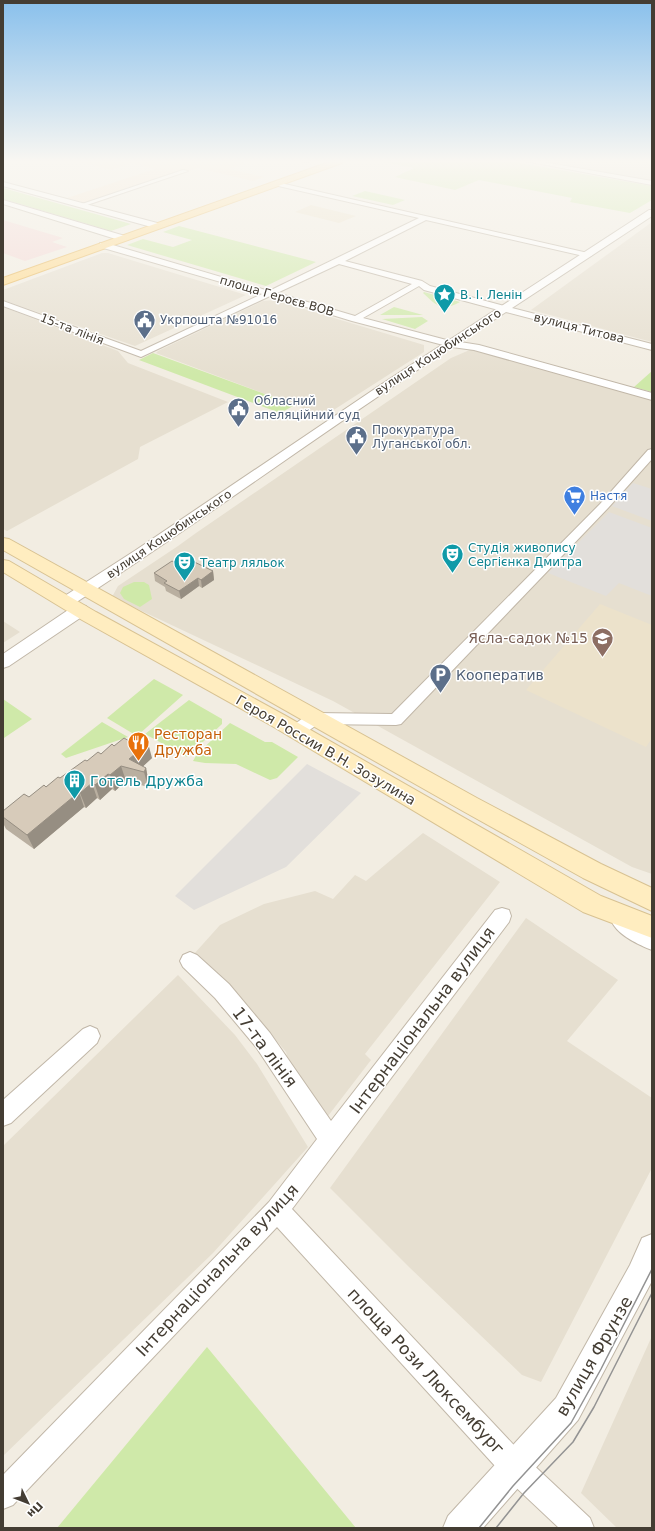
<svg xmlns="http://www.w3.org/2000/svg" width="655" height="1531" viewBox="0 0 655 1531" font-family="'DejaVu Sans',sans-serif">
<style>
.residential{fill:#e6dfd0}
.commercial{fill:#f6e3cc}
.education{fill:#ece2cb}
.medical{fill:#f4d8d5}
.green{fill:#cfe9a9}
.parking{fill:#e2dfdb}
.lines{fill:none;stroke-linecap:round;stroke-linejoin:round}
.minor-casing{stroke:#c1b7a8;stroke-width:2}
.tertiary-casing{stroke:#c1b7a8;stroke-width:2}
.secondary-casing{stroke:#d8c292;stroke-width:2}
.primary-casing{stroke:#e9b85a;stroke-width:2}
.minor{fill:#fff;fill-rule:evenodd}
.tertiary{fill:#fff;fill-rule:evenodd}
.secondary{fill:#ffedc0;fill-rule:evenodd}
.primary{fill:#ffdb8f;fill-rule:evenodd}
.tram{stroke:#939393;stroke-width:1.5}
.wall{fill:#b9afa0}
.shaded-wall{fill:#968e82}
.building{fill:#d7cbba;stroke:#968e82}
.labels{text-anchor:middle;stroke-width:3;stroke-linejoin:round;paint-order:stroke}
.far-culture-label{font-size:12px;fill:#0d838f;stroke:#fff;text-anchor:start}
.far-street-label{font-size:12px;fill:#443d33;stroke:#fff}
.far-service-label{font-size:12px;fill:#4e5e75;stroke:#fff;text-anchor:start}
.far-shop-label{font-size:12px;fill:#366cbe;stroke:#fff;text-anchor:start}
.education-label{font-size:14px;fill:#785e54;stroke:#fff;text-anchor:end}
.service-label{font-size:14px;fill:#4e5e75;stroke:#fff;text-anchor:start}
.food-label{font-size:14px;fill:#c56008;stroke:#fff;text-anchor:start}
.street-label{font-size:14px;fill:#443d33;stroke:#fff}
.culture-label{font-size:14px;fill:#0d838f;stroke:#fff;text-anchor:start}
.near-street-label{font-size:17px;fill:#443d33;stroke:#fff}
</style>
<rect width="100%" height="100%" fill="#f2ede2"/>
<!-- residential -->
<path class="residential" d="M534,161H652L650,163L652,164V181Z
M652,222V342L531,310Z
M102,253H108L246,295L135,346L3,300V290Z
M274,300L424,345V352L332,411L316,413L156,353L158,351L263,301Z
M3,307L118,351L128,363L228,402L140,447L138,459L7,531L3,529Z
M472,349L652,400V874L632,867L333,701L112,597L118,586L178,546L196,533L451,358Z
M3,621L20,632L3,643Z
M423,833L500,882L365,1054L371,1060L328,1116L293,1075L286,1052L235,991L194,954L220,925L264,904L315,891L333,899L355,875L366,881Z
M526,918L618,980L567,1041L652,1098V1168L541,1382L522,1375L409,1267L330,1188Z
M178,975L235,1035L257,1064L308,1147L213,1253L3,1456V1146Z
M652,1336V1528H617L581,1493Z"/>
<!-- commercial -->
<path class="commercial" d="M75,161H237L247,163L229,169L264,177L253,181L198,168L90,204L67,198L155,169L132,163L111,170Z"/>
<!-- education -->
<path class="education" d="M311,205L356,216L339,223L295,212Z
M600,604L652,625V738L646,747L526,690Z"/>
<!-- medical -->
<path class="medical" d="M3,220L63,238L52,242L67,247L25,261L3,253Z"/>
<!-- green -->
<path class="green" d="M378,161H509L652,186V200L630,213L570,202L572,198L479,180L455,190L395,177L414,168Z
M3,188L131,224L111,231L3,199Z
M365,191L405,200L393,205L352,196Z
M179,226L316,262L266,286L127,245L143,239L173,247L192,240L163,232Z
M424,292L460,302C442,312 437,306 423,293Z
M394,307L423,315H380Z
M422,317L428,321L415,329L382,319Z
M153,353L295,405L280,413L139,360Z
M652,371V392L634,387Z
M134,582H144L149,585L152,599L140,607L124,599L120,593L123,587Z
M154,679L183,695L137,736L107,718Z
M3,699L32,719L4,738L3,737Z
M189,700L222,719V724L187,757L145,734Z
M102,722L128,737L66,758L61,754Z
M230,723L265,742H272L298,757L277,778L270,780L236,764L205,763L193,761L197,754Z
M207,1347L356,1528H57Z"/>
<!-- parking -->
<path class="parking" d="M633,483L652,489V521L612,506Z
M609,512L652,528V596L619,583L606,596L548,573Z
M307,764L361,793L286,867L194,910L175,896Z"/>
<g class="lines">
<defs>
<path id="minor" d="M525,161H537L652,181V185Z
M183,170L188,171L84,206L79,205Z
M276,182L588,253L592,255L588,257L426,220L345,261L422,281L430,286L508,307L509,309L508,311H502L424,290L419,286L363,318L454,342L455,344L454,346L451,347L352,321L270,296L141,357L3,306V301L141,351L262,294L100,247V243H106L269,291L419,218L274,185V183ZM339,264L412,284L355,316L277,293Z
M652,449V459L608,508L401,724L396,725L318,724L301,736L296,738L291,736L288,732C293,724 306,715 315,713L392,714L600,504L648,450Z
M502,908L509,910L511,916L509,922L292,1209L526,1458L590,1518L594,1528H559L506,1478L277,1227L13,1505L3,1509V1475L269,1202L317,1139L256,1047L215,998L183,967L180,961L183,955L190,952L197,955L229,984L270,1033L331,1121L495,910Z
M90,1026L97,1029L100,1036L97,1043L11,1123L3,1126V1100L83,1029Z"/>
<path id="tertiary" d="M3,182L161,224L162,226L158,228H155L3,186Z
M3,200L125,236L126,238L122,241L119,240L3,204Z
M649,210H652V216L512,308L652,344V350L506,312L460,342L479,345L652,393V400L474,350L452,347C324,431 200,522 72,605L66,607L60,605L58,602L60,599L136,550L385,382Z
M80,605L86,606L88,610L86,614L9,666L3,668V654L74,606Z
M623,912L631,915L652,928V950C639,945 618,935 612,922L615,915Z
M652,1234V1281L578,1420L483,1528H443L448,1516L556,1398L630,1265L642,1238Z"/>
<path id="secondary" d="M3,538L9,539L477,798L601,864L652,888V911L583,878L461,810L3,550Z
M3,560L9,561L96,612L286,716L601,896L652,916V938L583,912L272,726L82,620L3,572Z"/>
<path id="primary" d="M332,161H343L342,163L3,285V278Z"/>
</defs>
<!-- minor casing -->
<use href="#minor" class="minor-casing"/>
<!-- tertiary casing -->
<use href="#tertiary" class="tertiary-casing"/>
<!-- secondary casing -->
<use href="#secondary" class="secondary-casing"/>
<!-- primary casing -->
<use href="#primary" class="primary-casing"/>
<!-- minor -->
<use href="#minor" class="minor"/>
<!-- tertiary -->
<use href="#tertiary" class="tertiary"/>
<!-- secondary -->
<use href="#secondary" class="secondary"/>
<!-- primary -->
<use href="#primary" class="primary"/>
<!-- tram -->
<path class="tram" d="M479,1528L513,1486L571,1423L601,1369L652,1269
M496,1528L524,1493L573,1442L594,1407L652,1293"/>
</g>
<!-- wall -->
<path class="wall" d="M295,161H312L307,163Z
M174,562L213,571L214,580L202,588L199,586L181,599L166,591L165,587L155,581L154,573Z
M114,746L152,758L142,767L146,768L149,784L148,787L126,781L115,791L112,789L100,800L97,798L86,808L84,807L34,849L6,829L3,823V811L29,797L60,778L87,761L101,754Z"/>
<!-- shaded-wall -->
<path class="shaded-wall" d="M307,161H312L307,163Z
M213,571L214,580L202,588L201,580Z
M198,578L199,586L181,599L179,591Z
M148,743L152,758L138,771L129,759Z
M121,766L126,781L115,791L110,775Z
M146,768L149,784L148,787L144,772Z
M108,774L112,789L100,800L95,785Z
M92,783L97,798L86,808L80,793Z
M79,792L84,807L34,849L27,835Z"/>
<!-- building -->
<path class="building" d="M182,556L213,571L201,580L198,578L179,591L164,583L167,581L154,573L172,561L174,562Z
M137,737L148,743L129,759L146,768L144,772L121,766L110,775L108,774L95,785L92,783L80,793L79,792L27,835L3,817V811L24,794L29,797L44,785L46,787L58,777L60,778L85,760L87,761L98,752L101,754L112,744L114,746L124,738L131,742Z"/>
<!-- sky -->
<linearGradient id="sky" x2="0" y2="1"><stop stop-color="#89c0ec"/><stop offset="0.43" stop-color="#f9f7f2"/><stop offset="1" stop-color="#f9f7f2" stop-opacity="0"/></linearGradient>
<rect width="655" height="375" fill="url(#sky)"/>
<!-- icons -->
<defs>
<symbol id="sight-pin" viewBox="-11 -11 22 30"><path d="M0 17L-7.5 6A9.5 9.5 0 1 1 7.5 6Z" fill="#0f9aa8" stroke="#fff"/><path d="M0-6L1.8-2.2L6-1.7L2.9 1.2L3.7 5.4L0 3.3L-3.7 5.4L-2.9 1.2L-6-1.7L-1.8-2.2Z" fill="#fff"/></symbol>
<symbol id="civic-pin" viewBox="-11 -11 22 30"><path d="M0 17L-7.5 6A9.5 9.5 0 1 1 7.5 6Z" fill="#5c6f8a" stroke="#fff"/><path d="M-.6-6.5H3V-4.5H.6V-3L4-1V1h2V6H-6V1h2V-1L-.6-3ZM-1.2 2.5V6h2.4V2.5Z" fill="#fff"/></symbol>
<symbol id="supermarket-pin" viewBox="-11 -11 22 30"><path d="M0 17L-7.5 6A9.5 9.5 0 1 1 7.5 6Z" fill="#3f7fe0" stroke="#fff"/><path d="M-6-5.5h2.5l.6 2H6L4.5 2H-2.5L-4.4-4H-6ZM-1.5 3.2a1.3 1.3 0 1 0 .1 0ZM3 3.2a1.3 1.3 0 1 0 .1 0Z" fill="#fff"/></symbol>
<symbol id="theatre-pin" viewBox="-11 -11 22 30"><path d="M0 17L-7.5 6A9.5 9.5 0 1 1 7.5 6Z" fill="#0f9aa8" stroke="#fff"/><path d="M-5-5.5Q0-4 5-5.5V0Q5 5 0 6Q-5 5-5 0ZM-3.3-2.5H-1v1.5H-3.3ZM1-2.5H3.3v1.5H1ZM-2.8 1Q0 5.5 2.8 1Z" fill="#fff"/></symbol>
<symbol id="school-pin" viewBox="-11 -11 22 30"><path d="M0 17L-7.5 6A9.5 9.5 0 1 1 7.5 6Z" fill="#8d6e63" stroke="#fff"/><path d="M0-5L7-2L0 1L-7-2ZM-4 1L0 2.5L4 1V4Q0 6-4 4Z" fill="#fff"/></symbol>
<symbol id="parking-pin" viewBox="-11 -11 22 30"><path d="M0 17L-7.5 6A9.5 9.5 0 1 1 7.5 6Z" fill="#5c6f8a" stroke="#fff"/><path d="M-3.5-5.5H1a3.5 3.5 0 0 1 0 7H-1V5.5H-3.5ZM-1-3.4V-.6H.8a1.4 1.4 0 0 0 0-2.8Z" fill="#fff"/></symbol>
<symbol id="restaurant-pin" viewBox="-11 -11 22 30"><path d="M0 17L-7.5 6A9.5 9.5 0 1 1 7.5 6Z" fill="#e8710a" stroke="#fff"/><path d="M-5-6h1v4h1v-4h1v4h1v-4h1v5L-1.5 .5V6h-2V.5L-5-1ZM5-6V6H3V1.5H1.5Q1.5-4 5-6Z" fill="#fff"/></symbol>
<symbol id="building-pin" viewBox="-11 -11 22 30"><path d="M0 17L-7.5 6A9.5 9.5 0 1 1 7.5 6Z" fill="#0f9aa8" stroke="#fff"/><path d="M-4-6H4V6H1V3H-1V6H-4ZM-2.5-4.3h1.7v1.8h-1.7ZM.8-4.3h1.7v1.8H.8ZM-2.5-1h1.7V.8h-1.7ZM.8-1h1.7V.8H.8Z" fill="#fff"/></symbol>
</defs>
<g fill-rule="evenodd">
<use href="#sight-pin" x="432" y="282" width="25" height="34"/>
<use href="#civic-pin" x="132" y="308" width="25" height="34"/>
<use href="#civic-pin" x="226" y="396" width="25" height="34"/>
<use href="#civic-pin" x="344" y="424" width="25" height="34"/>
<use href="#supermarket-pin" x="562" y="484" width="25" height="34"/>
<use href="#theatre-pin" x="440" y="542" width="25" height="34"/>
<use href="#theatre-pin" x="172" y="550" width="25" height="34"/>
<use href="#school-pin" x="590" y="626" width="25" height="34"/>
<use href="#parking-pin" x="428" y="662" width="25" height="34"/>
<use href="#restaurant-pin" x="126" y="730" width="25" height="34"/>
<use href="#building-pin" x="62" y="768" width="25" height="34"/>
</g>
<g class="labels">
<!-- far-culture labels -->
<g class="far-culture-label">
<text x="460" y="299">В. І. Ленін</text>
<text x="468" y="552">Студія живопису<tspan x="468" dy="14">Сергієнка Дмитра</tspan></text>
<text x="200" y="567">Театр ляльок</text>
</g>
<!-- far-street labels -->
<g class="far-street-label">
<text transform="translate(277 296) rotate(16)" y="4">площа Героєв ВОВ</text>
<text transform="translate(579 328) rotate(14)" y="4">вулиця Титова</text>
<text transform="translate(72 329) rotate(21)" y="4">15-та лінія</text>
<text transform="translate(438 352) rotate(-33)" y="4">вулиця Коцюбинського</text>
<text transform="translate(169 534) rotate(-34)" y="4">вулиця Коцюбинського</text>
</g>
<!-- far-service labels -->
<g class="far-service-label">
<text x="160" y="324">Укрпошта №91016</text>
<text x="254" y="405">Обласний<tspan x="254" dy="14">апеляційний суд</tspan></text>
<text x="372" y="434">Прокуратура<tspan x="372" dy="14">Луганської обл.</tspan></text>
</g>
<!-- far-shop labels -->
<g class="far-shop-label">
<text x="590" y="500">Настя</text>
</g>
<!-- education labels -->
<g class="education-label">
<text x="588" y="643">Ясла-садок №15</text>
</g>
<!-- service labels -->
<g class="service-label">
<text x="456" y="680">Кооператив</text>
</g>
<!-- food labels -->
<g class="food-label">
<text x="154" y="739">Ресторан<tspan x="154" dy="16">Дружба</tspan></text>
</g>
<!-- street labels -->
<g class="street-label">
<text transform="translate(326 750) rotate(30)" y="5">Героя России В.Н. Зозулина</text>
</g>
<!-- culture labels -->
<g class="culture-label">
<text x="90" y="786">Готель Дружба</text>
</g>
<!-- near-street labels -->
<g class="near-street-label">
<text transform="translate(422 1020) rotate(-53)" y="6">Інтернаціональна вулиця</text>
<text transform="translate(265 1047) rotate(53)" y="6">17-та лінія</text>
<text transform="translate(217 1270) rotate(-47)" y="6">Інтернаціональна вулиця</text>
<text transform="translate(594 1356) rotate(-60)" y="6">вулиця Фрунзе</text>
<text transform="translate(426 1371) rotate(47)" y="6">площа Рози Люксембург</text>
</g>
</g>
<!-- border -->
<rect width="655" height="1531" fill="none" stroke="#443d33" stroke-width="8"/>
<!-- north arrow -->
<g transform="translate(28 1503) rotate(133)" stroke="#ffffff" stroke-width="3" paint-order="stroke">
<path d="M0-3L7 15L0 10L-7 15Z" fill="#443d33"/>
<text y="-6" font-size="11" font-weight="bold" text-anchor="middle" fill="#443d33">Пн</text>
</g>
</svg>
